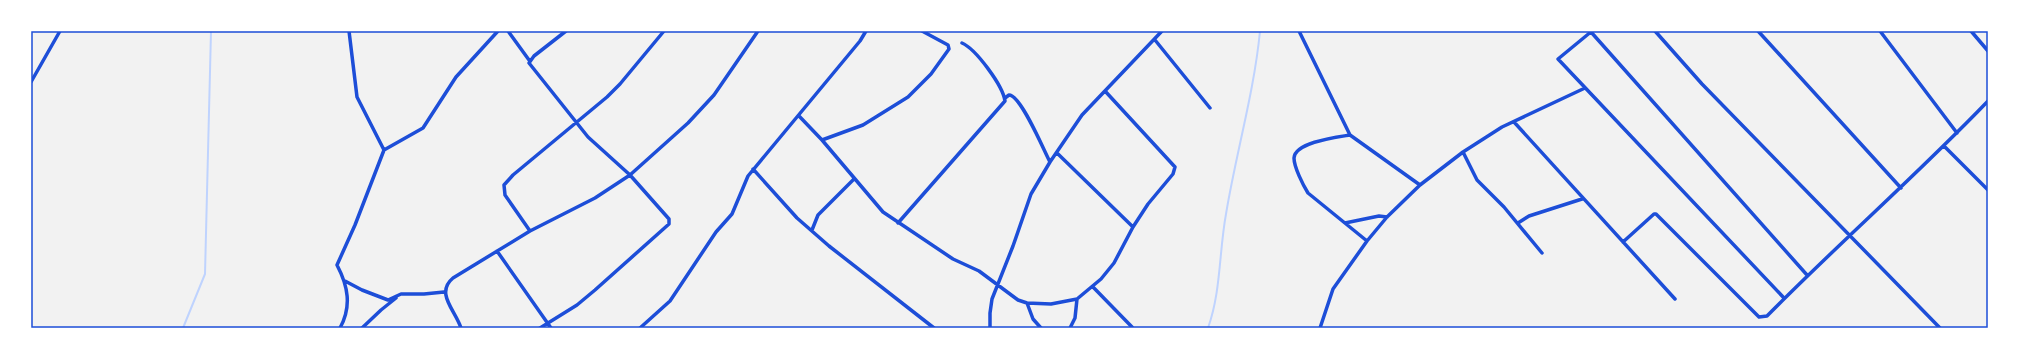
<svg xmlns="http://www.w3.org/2000/svg" width="2019" height="359" viewBox="0 0 2019 359" font-family="'Golos Text',sans-serif">
<style>
.lines{fill:none;stroke-linecap:round;stroke-linejoin:round}
.stream{stroke:#bfd3fe;stroke-width:2}
.minor{stroke:#1d4ed8;stroke-width:3.5}
.neatline{fill:none;stroke:#1d4ed8;stroke-width:1.5}
</style>
<rect width="100%" height="100%" fill="#f2f2f2"/>
<g class="lines">
<!-- stream -->
<path class="stream" d="M183,328L205,274L211,31
M1208,328C1221,292 1219,252 1226,214C1236,153 1254,93 1260,31"/>
<!-- minor -->
<path class="minor" d="M508,31L529,60
M1299,31L1350,135L1420,185
M1592,31L1558,59L1784,298
M1655,31L1702,84L1940,328
M1758,31L1901,188
M1880,31L1957,133
M1971,31L1988,51
M1591,32L1807,275
M1155,40L1210,108
M31,82L60,31
M1105,91L1175,167L1173,174L1148,204L1133,227
M1005,98L1009,95C1021,95 1044,151 1050,162
M799,116L822,140L883,212L953,259L979,271L1018,300L1027,303L1051,304L1077,299L1101,279L1114,263L1133,227L1057,153
M1514,122L1675,299
M1350,135C1338,137 1295,142 1294,158C1294,167 1303,185 1308,193L1367,241
M822,140L863,125L908,97L931,74L949,49L948,45L922,31
M1944,146L1988,190
M384,150L423,128L456,77L498,31
M753,169L797,218L829,246L934,328
M898,223L1005,101C1003,86 976,49 962,43
M1345,223L1379,216L1387,217
M1518,223L1529,216L1582,199
M812,230L818,215L854,179
M530,231L505,195L504,185L513,175L607,97L620,84L664,31
M1623,242L1654,214H1656L1759,317L1767,316C1839,243 1917,175 1988,101
M497,251L551,328
M1542,253L1504,207L1477,180L1463,152L1502,127L1585,88
M345,281L362,290L388,300L401,294H424L444,292
M1093,287L1132,327
M1027,303L1033,319L1041,328
M340,328C352,306 348,286 337,265L355,225L384,150L357,97L349,31
M362,328L381,310L396,298
M461,328C455,310 435,293 453,278L530,231L595,198L630,175L688,123L714,95L758,31
M540,328L577,305L595,290L669,224V219L630,175L588,137L529,63L534,56L566,31
M640,328L670,301L716,232L732,214L748,176L860,41L866,31
M990,328V313L992,299L1013,246L1031,194L1050,162L1082,115L1162,31
M1070,328L1075,318L1077,299
M1320,328L1333,289L1367,241L1387,217L1420,185L1463,152"/>
</g>
<!-- border -->
<rect width="2019" height="359" fill="none" stroke="#ffffff" stroke-width="64"/>
<rect x="32" y="32" width="1955" height="295" class="neatline"/>
</svg>
